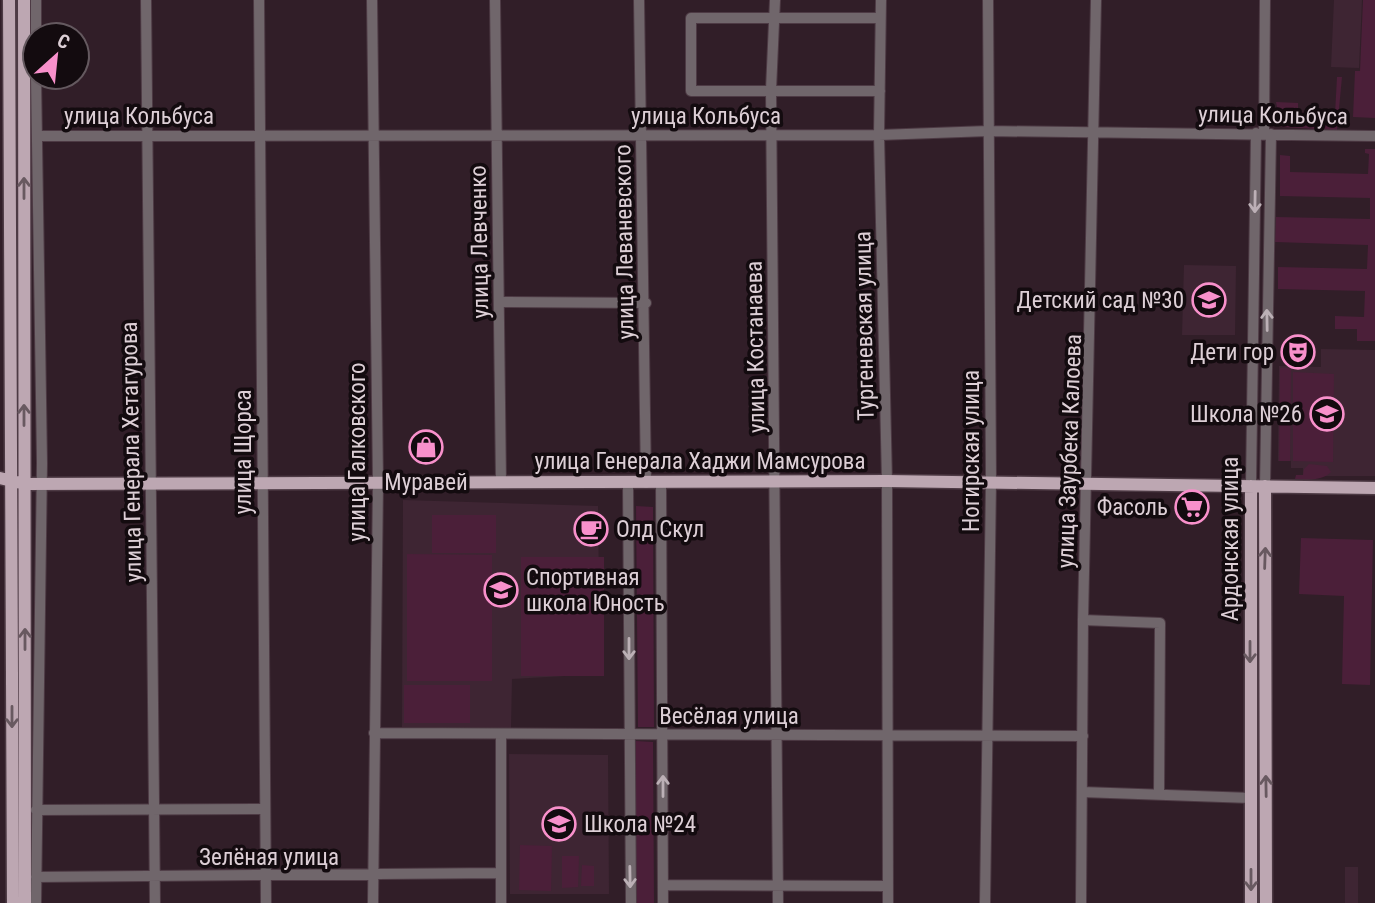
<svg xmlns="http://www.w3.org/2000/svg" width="1375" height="903" viewBox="0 0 1375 903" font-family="'Roboto Condensed',sans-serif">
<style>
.built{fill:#3e2533}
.green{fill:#4b1f39}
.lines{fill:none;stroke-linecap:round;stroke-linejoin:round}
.minor-casing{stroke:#4d3a44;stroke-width:12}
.major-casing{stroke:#4d3a44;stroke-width:15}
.minor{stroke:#70666b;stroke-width:10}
.major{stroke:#bda7b2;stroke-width:12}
.oneway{stroke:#685960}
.oneway2{stroke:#bcb0b6}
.labels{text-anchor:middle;stroke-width:7;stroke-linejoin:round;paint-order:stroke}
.street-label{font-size:23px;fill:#ddcfd6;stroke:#130b0f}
.poi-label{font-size:23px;fill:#ddcfd6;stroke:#130b0f;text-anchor:end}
</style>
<rect width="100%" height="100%" fill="#311e28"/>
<!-- built -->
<path class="built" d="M1334,0H1362L1359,68L1331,67Z
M1184,265L1236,266L1235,335H1182Z
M1321,349L1375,350V476H1303V468H1291V461H1278L1279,366L1321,367Z
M403,500L598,506L600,674L512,679L511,728L402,727Z
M509,754L608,755L609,894H510Z
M1345,867H1358V903H1345Z"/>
<!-- green -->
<path class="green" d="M1363,0H1375V118L1353,117L1355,71H1360Z
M1337,77H1342L1337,130L1281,127L1276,102L1298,103V112L1335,114Z
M1365,149H1375V341H1357V329H1335V316L1364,317L1365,291L1278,289V267L1367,269L1368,245L1275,242L1276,217L1370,219V198L1280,196V155L1290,156V172L1368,174L1369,154L1365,153Z
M1280,368H1291L1290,461H1279Z
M1293,372L1334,374L1333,462L1293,461Z
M1309,464L1327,466L1331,472C1323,481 1306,480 1295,479L1296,475H1303L1304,469Z
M636,506L653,507L654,727H638Z
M432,515H496V553H432Z
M1301,538L1373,540L1370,685L1342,684L1344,596L1299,594Z
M407,554L492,555V681H407Z
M521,557H604V676H521Z
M404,685H470V723H404Z
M636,741L653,742L654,903H636Z
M520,845L552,846L551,891L519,890Z
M562,856H579L578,887L562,888Z
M582,865L594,866V886H581Z"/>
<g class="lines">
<defs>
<path id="minor" d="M36,0V35
M146,0L155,903
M259,0L266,903
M372,0L378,482L373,903
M495,0L501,483
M639,0L646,483
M775,0L771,90L778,903
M881,0L879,135L887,481L888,903
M880,91H691V18H880
M1264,134L1265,0
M37,136L879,135L988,131L1375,136
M500,302L646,303
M661,482L663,903
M628,483L631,903
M1251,486L1256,133
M1265,486L1271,134
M1083,620L1160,623L1159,795
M374,733L1083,736
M501,735V903
M1082,792L1251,798
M36,810L265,809
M36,877L501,873
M663,885L888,886
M36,903L42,463L36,77
M985,903L991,481L988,0
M1081,903L1083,620L1096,0"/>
<path id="major" d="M9,0L13,903
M24,0L25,903
M0,478L25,484L887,481L1375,488
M1265,486L1266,903
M1251,903V486"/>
</defs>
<!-- minor casing -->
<use href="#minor" class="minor-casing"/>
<!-- major casing -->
<use href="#major" class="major-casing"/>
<!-- minor -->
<use href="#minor" class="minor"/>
<!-- major -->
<use href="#major" class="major"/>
</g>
<!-- one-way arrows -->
<defs><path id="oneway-shaft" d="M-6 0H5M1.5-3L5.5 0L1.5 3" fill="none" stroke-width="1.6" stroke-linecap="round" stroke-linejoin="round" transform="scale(1.75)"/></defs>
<g class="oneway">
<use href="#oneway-shaft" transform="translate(24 188) rotate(-90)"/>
<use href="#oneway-shaft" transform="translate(24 415) rotate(-90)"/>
<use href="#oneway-shaft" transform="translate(1265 558) rotate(-88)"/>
<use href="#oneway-shaft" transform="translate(25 639) rotate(-90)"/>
<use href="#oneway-shaft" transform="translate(1250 652) rotate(90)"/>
<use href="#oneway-shaft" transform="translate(12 717) rotate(90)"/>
<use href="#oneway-shaft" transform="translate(1266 786) rotate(-91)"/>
<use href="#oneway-shaft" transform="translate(1251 880) rotate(90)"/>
</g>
<g class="oneway2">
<use href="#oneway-shaft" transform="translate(1255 202) rotate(91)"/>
<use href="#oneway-shaft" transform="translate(1267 320) rotate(-91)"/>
<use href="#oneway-shaft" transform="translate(629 649) rotate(90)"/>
<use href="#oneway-shaft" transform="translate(663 786) rotate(-90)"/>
<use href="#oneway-shaft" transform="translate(630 877) rotate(89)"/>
</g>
<!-- icons -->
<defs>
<symbol id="school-ring" viewBox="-11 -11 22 22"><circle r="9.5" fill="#130b0f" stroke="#f890cb" stroke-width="1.5"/><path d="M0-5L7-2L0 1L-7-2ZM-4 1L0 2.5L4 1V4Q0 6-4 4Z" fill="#f890cb"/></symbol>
<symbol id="theatre-ring" viewBox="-11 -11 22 22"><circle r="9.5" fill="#130b0f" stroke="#f890cb" stroke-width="1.5"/><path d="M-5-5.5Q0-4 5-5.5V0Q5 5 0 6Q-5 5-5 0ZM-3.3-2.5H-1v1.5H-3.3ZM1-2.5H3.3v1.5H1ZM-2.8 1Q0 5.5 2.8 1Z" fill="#f890cb"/></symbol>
<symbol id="shop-ring" viewBox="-11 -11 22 22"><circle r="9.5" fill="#130b0f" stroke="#f890cb" stroke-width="1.5"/><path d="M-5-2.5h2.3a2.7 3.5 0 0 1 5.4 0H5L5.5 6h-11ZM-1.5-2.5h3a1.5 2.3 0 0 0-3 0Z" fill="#f890cb"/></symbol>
<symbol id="supermarket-ring" viewBox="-11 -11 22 22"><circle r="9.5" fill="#130b0f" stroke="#f890cb" stroke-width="1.5"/><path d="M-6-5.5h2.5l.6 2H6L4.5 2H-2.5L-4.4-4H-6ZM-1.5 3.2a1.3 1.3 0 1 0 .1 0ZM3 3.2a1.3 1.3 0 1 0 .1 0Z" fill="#f890cb"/></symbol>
<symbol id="cafe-ring" viewBox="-11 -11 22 22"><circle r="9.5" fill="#130b0f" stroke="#f890cb" stroke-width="1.5"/><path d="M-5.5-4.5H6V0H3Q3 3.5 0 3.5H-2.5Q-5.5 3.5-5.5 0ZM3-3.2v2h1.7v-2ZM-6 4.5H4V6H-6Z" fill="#f890cb"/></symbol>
</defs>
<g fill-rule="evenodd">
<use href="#school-ring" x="1190" y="281" width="38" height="38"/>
<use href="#theatre-ring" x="1279" y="333" width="38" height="38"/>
<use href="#school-ring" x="1308" y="395" width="38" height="38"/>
<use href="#shop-ring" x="407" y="428" width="38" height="38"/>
<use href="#supermarket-ring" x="1173" y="488" width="38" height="38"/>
<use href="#cafe-ring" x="572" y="510" width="38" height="38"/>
<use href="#school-ring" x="482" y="571" width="38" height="38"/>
<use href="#school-ring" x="540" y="805" width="38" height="38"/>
</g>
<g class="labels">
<!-- street labels -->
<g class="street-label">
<text transform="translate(1273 115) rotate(1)" y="8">улица Кольбуса</text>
<text x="139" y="124">улица Кольбуса</text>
<text x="706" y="124">улица Кольбуса</text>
<text transform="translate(479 242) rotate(-91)" y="8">улица Левченко</text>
<text transform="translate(624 242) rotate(-91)" y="8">улица Леваневского</text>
<text transform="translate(864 326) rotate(-91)" y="8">Тургеневская улица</text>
<text transform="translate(755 347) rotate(-91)" y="8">улица Костанаева</text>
<text transform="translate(971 451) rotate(-90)" y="8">Ногирская улица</text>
<text transform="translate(1069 451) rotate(-88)" y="8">улица Заурбека Калоева</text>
<text transform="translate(131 452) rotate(-91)" y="8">улица Генерала Хетагурова</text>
<text transform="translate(243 452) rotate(-90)" y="8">улица Щорса</text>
<text transform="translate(357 452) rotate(-90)" y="8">улица Галковского</text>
<text x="700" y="469">улица Генерала Хаджи Мамсурова</text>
<text transform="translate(1230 539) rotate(-90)" y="8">Ардонская улица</text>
<text x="729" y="724">Весёлая улица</text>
<text x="269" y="865">Зелёная улица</text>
</g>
<!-- poi labels -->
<g class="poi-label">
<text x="1184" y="308">Детский сад №30</text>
<text x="1274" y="360">Дети гор</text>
<text x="1302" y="422">Школа №26</text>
<text x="426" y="490" text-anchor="middle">Муравей</text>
<text x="1168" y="515">Фасоль</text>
<text x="616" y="537" text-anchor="start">Олд Скул</text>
<text x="526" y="585" text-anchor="start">Спортивная<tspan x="526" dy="26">школа Юность</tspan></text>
<text x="584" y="832" text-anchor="start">Школа №24</text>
</g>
</g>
<!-- north arrow -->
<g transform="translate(56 56) rotate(27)"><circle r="33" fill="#130b0f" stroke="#64595f" stroke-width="2"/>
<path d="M0-5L12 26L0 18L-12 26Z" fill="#f890cb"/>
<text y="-10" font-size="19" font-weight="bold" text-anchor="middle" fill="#ddcfd6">С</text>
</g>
</svg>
